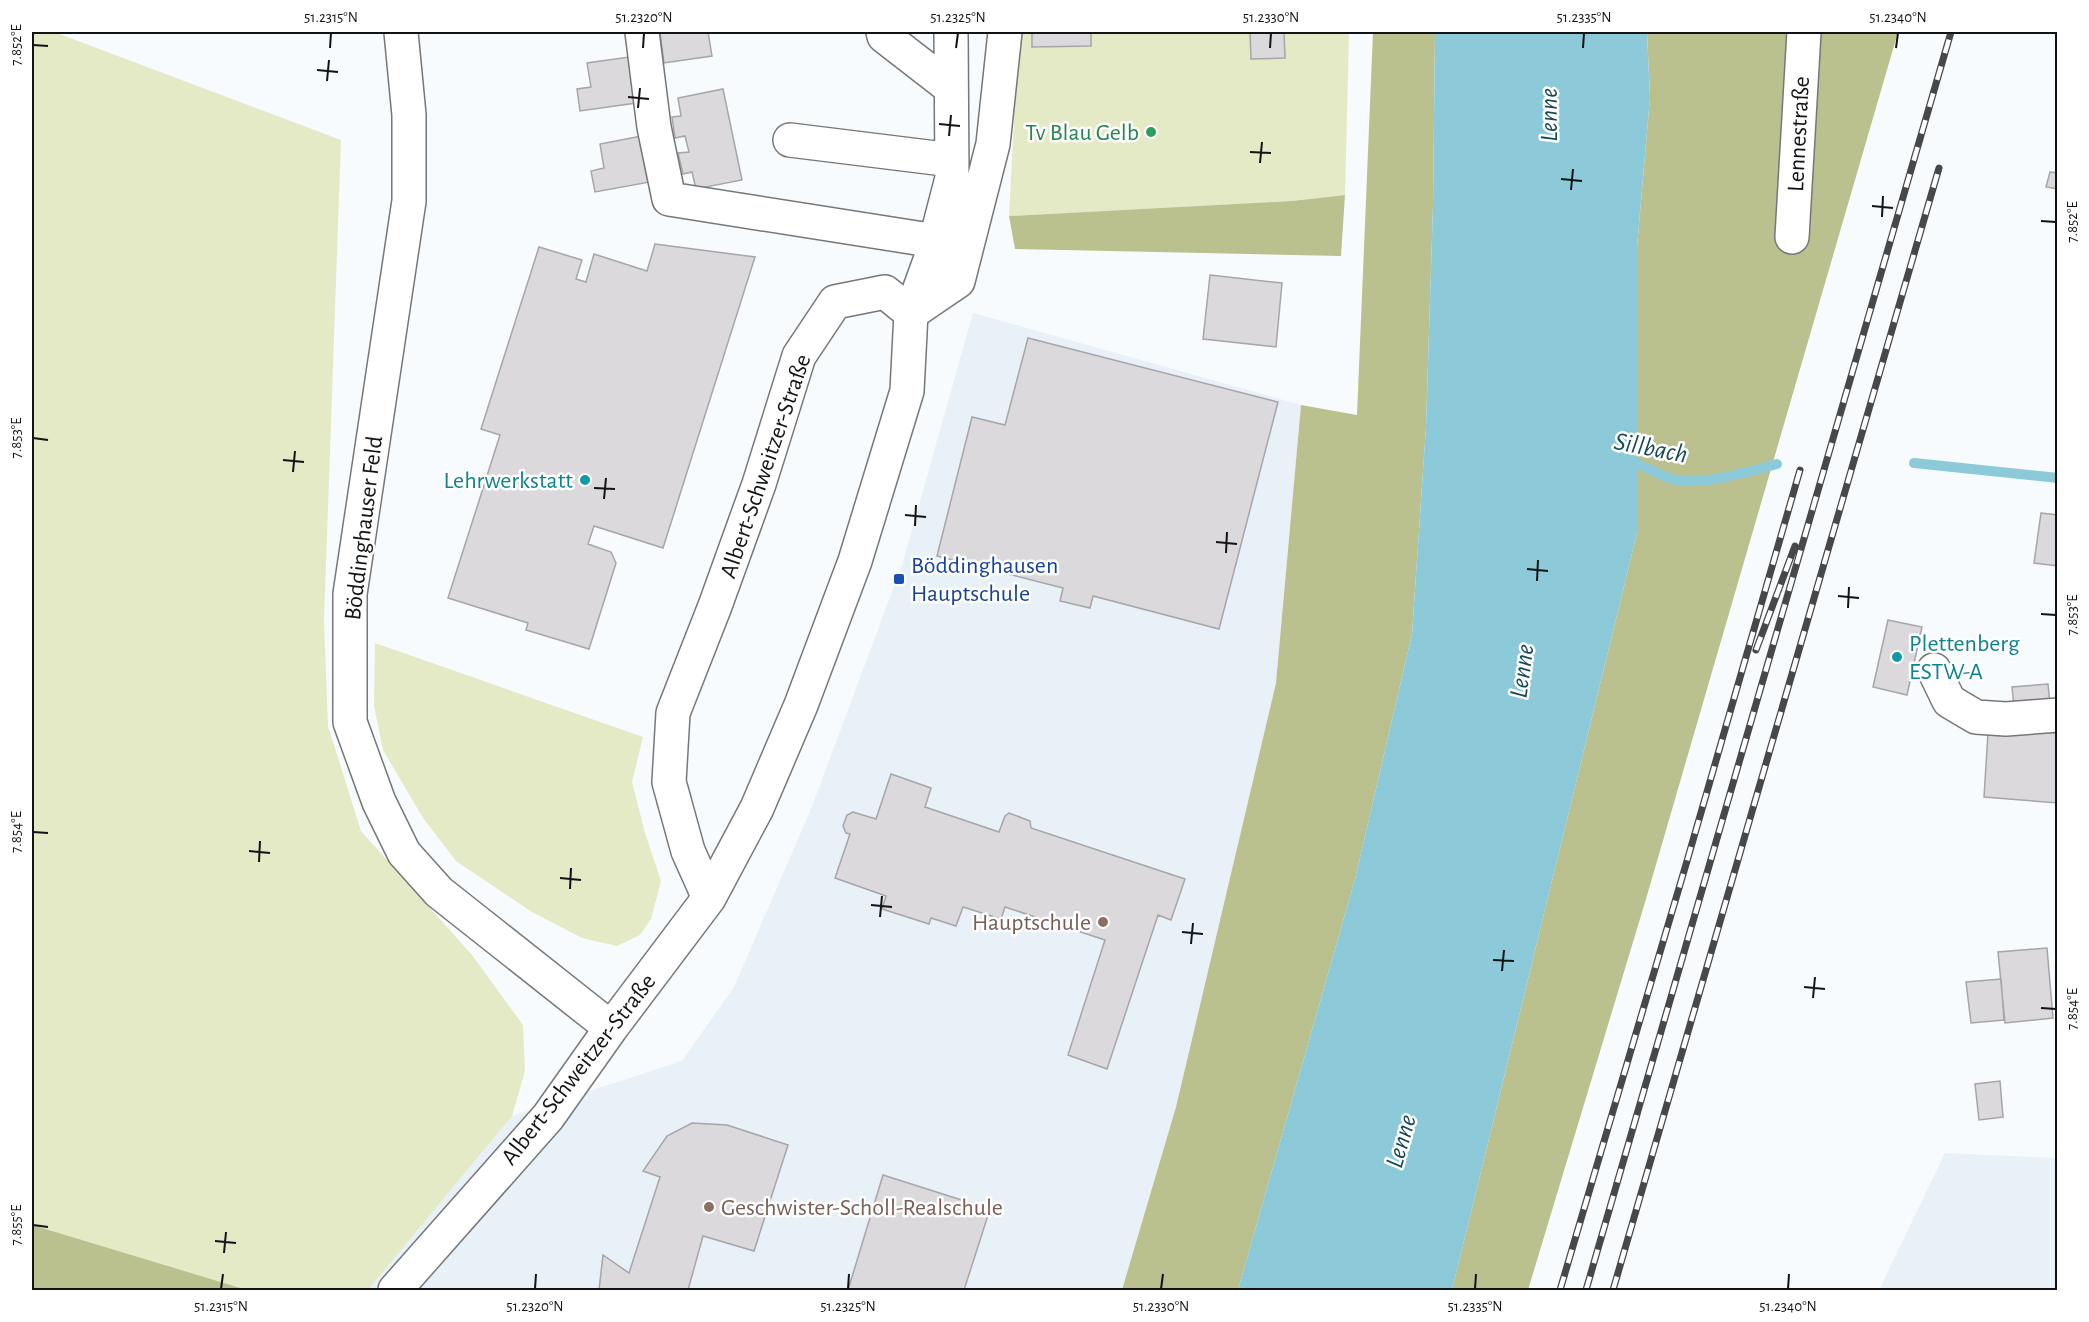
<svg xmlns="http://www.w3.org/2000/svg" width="2089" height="1322" viewBox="0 0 2089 1322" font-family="'Alegreya Sans',sans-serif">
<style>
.built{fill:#e8f0f8}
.green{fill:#e4e9c6}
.forest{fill:#bac18f}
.water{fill:#8ccada}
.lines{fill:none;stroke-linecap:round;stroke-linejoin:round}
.stream{stroke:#8ccada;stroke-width:10}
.building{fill:#dbd9dc;stroke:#a6a5a7;stroke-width:1.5}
.minor-casing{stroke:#757779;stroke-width:36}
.minor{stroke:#fff;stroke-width:33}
.rail-casing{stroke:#474849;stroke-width:7}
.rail{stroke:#fff;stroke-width:4.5;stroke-dasharray:14;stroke-linecap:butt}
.ticks{fill:none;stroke:#121314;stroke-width:2}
.leisure-dot{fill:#2e9e5b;stroke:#fff;stroke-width:2}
.culture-dot{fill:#0f9aa8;stroke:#fff;stroke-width:2}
.transit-dot{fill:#1a4fb4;stroke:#fff;stroke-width:2}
.education-dot{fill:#8d6e63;stroke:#fff;stroke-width:2}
.labels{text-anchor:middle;stroke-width:5;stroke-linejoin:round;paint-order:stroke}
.leisure-label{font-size:24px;fill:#27864d;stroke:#fff;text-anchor:end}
.street-label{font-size:24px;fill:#121314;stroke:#fff}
.culture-label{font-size:24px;fill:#0d838f;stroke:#fff;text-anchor:end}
.transit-label{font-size:24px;fill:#164399;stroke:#fff;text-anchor:start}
.education-label{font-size:24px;fill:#785e54;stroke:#fff;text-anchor:end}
.water-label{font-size:26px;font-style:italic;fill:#134955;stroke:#fff}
.neatline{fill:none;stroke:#121314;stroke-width:2}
.ticks-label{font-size:15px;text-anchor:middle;fill:#121314}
</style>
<rect width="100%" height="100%" fill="#f8fbfd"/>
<!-- built -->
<path class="built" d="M973,313L1301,405L1276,683L1176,1107L1122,1290H368L512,1116L682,1061L734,987L811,809L902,565Z
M1945,1153L2057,1158V1290H1879Z"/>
<!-- green -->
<path class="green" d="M32,32H54L341,140L324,621L328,726L361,831L472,955L523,1025L525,1071L512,1116L368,1290H32Z
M1016,32H1349L1345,195L1292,201L1009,216L1017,62Z
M375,643L643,737L632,782L645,833L661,881L651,919L640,935L617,946L582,938L532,912L456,861L423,818L383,750L374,706Z"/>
<!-- forest -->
<path class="forest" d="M1373,32H1435L1433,205L1426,426L1412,634L1355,879L1238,1290H1122L1176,1107L1276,683L1301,405L1357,415Z
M1647,32H1898L1646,899L1528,1290H1452L1637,533V247L1650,97Z
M1345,195L1341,256L1015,249L1009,216L1292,201Z
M32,1225L247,1290H32Z"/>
<!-- water -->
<path class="water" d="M1435,32H1647L1650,97L1637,247V533L1452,1290H1238L1355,879L1412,634L1426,426L1433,205Z"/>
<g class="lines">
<!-- stream -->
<path class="stream" d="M1624,462C1646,464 1653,473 1672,479C1699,487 1750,471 1777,464
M1914,463L2058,478"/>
</g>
<!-- building -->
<path class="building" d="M660,32H708L712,56L664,63Z
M1032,32H1091V46L1032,47Z
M1250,32H1284L1285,58L1251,59Z
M629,57L636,103L580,111L577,89L591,87L587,63Z
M723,89L742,180L696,189L692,172L683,174L678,153L689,152L685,136L675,138L672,117L681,116L678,98Z
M642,136L650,182L595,192L591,171L604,168L600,144Z
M2050,172L2058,173V189L2046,187Z
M655,244L755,257L663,548L594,526L588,544L611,552L616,563L589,649L526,630L528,623L448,598L500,435L481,429L539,247L582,260L576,279L586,282L594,254L647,271Z
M1210,275L1282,283L1276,347L1203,339Z
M1028,338L1278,402L1219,629L1093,596L1090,608L1060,601L1063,588L937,556L972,417L1005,425Z
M2041,513L2058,515V566L2034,563Z
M1888,620L1922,627L1907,695L1873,687Z
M2048,684L2050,705L2014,707L2012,687Z
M2021,731L2058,733V803L1984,797L1988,733L2021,735Z
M891,774L931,788L925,807L999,832L1005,816L1009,813L1030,821L1031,828L1185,879L1171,920L1158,915L1107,1069L1068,1055L1105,940L1005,907L1001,919L963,907L956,926L931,918L929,924L882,909L886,896L835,878L850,834L846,833L843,826L847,815L853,812L876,819Z
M2047,948L2053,1018L2005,1023L1998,952Z
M2001,979L2004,1020L1971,1023L1966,982Z
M2000,1081L2003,1117L1979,1120L1975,1084Z
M692,1123L727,1125L788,1145L754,1251L703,1236L688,1290H599L603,1255L629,1273L660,1177L643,1171L667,1136Z
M883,1175L990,1209L964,1290H848Z"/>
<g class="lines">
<defs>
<path id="minor" d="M401,32L409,115V201L350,594V722L379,802L404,853L439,892L611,1028
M642,32L654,127L669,199L936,241
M883,32L884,36L951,88
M790,140L952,160
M1792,237L1804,32
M911,313L958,281L993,144L1005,32
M911,313L932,255L952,178L951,32
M1934,670L1949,701L1976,717L2006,719L2058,715
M395,1290L548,1117L611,1028L709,898L757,808L801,705L855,561L907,391L911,313L885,292L835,302L799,356L759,484L715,606L673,713L669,782L688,851L709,898"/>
</defs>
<!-- minor casing -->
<use href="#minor" class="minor-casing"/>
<!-- minor -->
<use href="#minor" class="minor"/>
<defs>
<path id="rail" d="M1756,650L1795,546
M1560,1290L1687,861L1800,470
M1586,1290L1951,32
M1613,1290L1939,168"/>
</defs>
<!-- rail casing -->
<use href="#rail" class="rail-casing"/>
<!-- rail -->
<use href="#rail" class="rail"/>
</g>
<!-- ticks -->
<path class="ticks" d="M33,45L48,46M330,48L331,33M643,48L644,33M956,48L958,33M1270,48L1271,33M1583,48L1584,33M1896,48L1898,33M317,70L338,72M327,81L329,60M628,97L649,99M638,108L640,88M939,124L960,126M949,136L951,115M1250,152L1271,153M1260,163L1262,142M1561,179L1582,181M1571,190L1573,169M1872,206L1893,208M1882,217L1883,196M2041,221L2056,222M33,438L48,440M283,460L304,462M293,472L295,451M594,488L615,489M604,499L606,478M905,515L926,517M915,526L916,505M1216,542L1237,544M1226,553L1227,532M1527,569L1548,571M1537,581L1538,560M1838,596L1859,598M1848,608L1849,587M2041,614L2056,615M33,832L48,833M249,851L270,853M259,862L260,841M560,878L581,880M570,889L571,868M871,905L892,907M880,917L882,896M1182,932L1203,934M1191,944L1193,923M1493,960L1514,961M1502,971L1504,950M1804,987L1825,989M1813,998L1815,977M2041,1008L2056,1009M33,1225L48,1227M215,1241L236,1243M224,1253L226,1232M221,1289L223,1274M535,1289L536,1274M848,1289L849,1274M1161,1289L1163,1274M1475,1289L1476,1274M1788,1289L1789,1274"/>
<!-- markers -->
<circle class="leisure-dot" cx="1151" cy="132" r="6"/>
<g class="culture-dot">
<circle cx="585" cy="480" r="6"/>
<circle cx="1897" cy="657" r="6"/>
</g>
<rect class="transit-dot" x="893" y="573" width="12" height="12" rx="3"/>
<g class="education-dot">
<circle cx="1103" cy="922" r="6"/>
<circle cx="709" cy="1207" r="6"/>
</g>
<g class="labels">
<!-- leisure labels -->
<g class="leisure-label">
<text x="1139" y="140">Tv Blau Gelb</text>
</g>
<!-- street labels -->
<g class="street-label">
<text transform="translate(1798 134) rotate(-87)" y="8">Lennestraße</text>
<text transform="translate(765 466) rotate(-71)" y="8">Albert-Schweitzer-Straße</text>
<text transform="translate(363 528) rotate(-83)" y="8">Böddinghauser Feld</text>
<text transform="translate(578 1069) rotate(-52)" y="8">Albert-Schweitzer-Straße</text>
</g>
<!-- culture labels -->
<g class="culture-label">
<text x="573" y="488">Lehrwerkstatt</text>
<text x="1909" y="651" text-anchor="start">Plettenberg<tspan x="1909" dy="28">ESTW-A</tspan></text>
</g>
<!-- transit labels -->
<g class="transit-label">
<text x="911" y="573">Böddinghausen<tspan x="911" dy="28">Hauptschule</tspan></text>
</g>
<!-- education labels -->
<g class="education-label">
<text x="1091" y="930">Hauptschule</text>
<text x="721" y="1215" text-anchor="start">Geschwister-Scholl-Realschule</text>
</g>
<!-- water labels -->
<g class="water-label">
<text transform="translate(1548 115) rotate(-90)" y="9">Lenne</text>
<text transform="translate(1651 447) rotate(11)" y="9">Sillbach</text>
<text transform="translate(1521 671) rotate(-82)" y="9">Lenne</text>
<text transform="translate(1400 1141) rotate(-74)" y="9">Lenne</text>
</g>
</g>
<!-- border -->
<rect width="2089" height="1322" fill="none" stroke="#ffffff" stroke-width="66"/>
<rect x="33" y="33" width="2023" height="1256" class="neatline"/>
<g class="ticks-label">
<text x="331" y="22">51.2315°N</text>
<text x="644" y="22">51.2320°N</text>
<text x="958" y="22">51.2325°N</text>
<text x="1271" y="22">51.2330°N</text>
<text x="1584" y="22">51.2335°N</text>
<text x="1898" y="22">51.2340°N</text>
<text transform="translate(16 45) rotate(-90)" y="5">7.852°E</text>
<text transform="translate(2072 222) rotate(-90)" y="5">7.852°E</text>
<text transform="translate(16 438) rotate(-90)" y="5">7.853°E</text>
<text transform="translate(2072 615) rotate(-90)" y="5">7.853°E</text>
<text transform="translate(16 832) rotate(-90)" y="5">7.854°E</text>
<text transform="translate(2072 1009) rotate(-90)" y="5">7.854°E</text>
<text transform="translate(16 1225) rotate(-90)" y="5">7.855°E</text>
<text x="221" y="1311">51.2315°N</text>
<text x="535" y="1311">51.2320°N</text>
<text x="848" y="1311">51.2325°N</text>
<text x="1161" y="1311">51.2330°N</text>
<text x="1475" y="1311">51.2335°N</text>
<text x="1788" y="1311">51.2340°N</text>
</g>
</svg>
